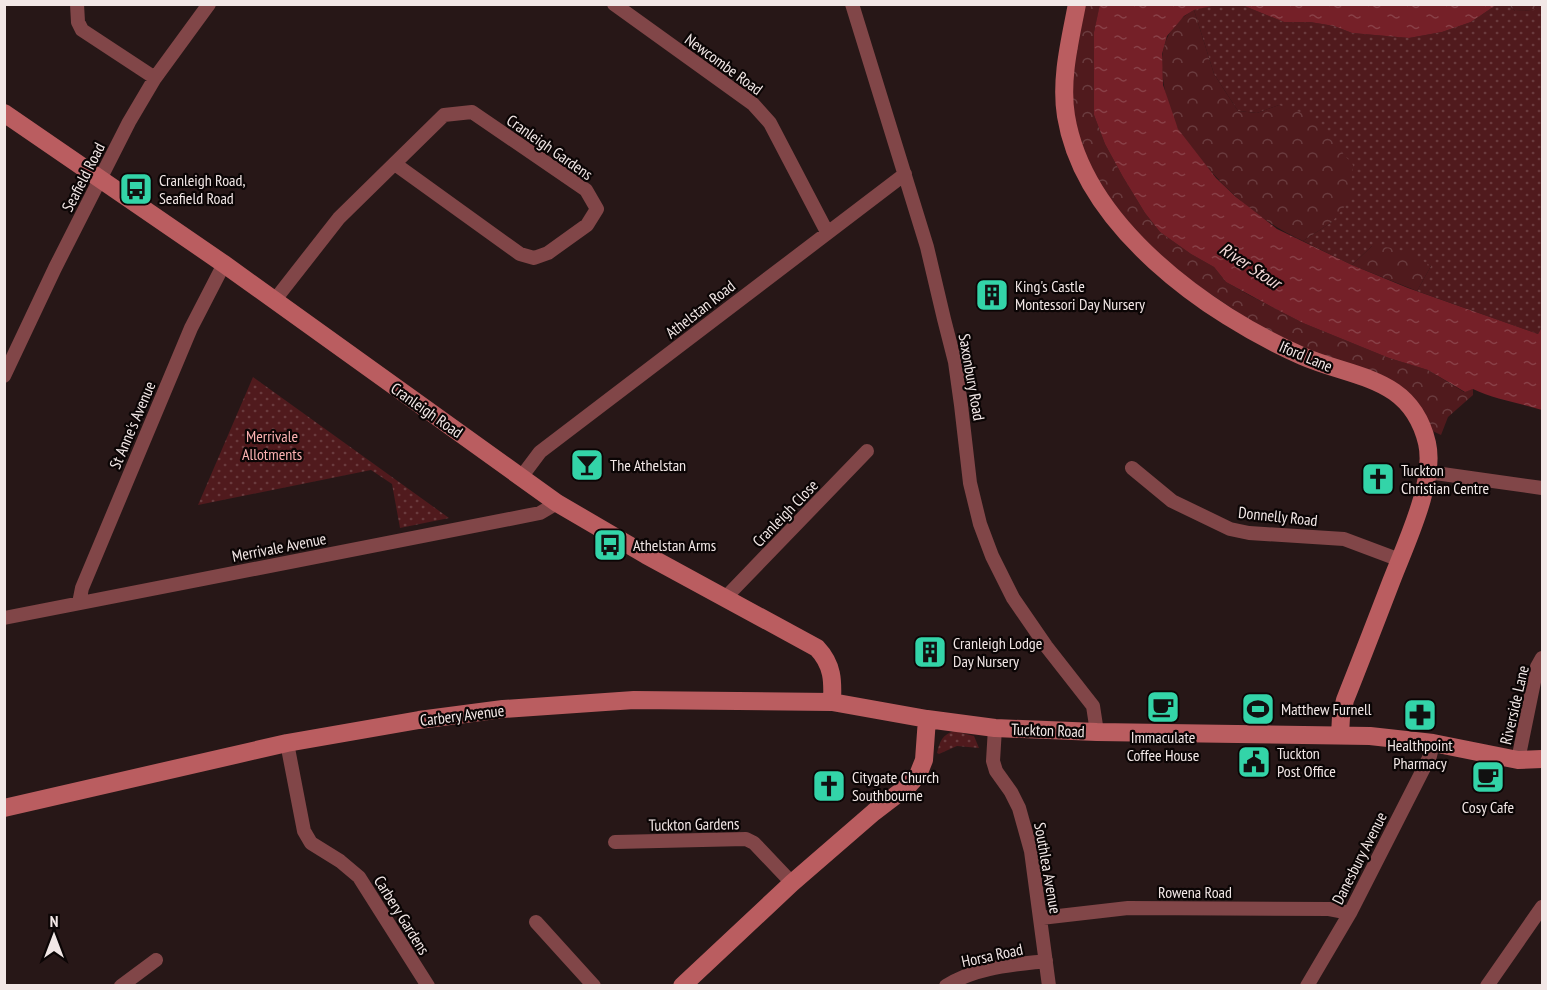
<svg xmlns="http://www.w3.org/2000/svg" width="1547" height="990" viewBox="0 0 1547 990" font-family="'PT Sans Narrow',sans-serif">
<style>
.grass{fill:url(#grass-dots)}
.forest{fill:url(#forest-crowns)}
.water{fill:url(#water-ripples)}
.lines{fill:none;stroke-linecap:round;stroke-linejoin:round}
.street{stroke:#814648;stroke-width:14}
.secondary{stroke:#ba5d60;stroke-width:18}
.labels{text-anchor:middle;stroke-width:4.5;stroke-linejoin:round;paint-order:stroke}
.street-label{font-size:16px;fill:#f2e7e6;stroke:#0b0505}
.poi-label{font-size:16px;fill:#f2e7e6;stroke:#0b0505;text-anchor:start}
.park-label{font-size:16px;fill:#fcb1b1;stroke:#0b0505}
.water-label{font-size:18px;font-style:italic;fill:#f3d9d8;stroke:#0b0505}
</style>
<defs>
<pattern id="grass-dots" width="8" height="8" patternUnits="userSpaceOnUse" patternTransform="scale(1.5)"><rect width="8" height="8" fill="#501a1d"/><path d="M2 2h.1M6 6h.1" fill="none" stroke="#6a3b3e" stroke-width="1.8" stroke-linecap="round"/></pattern>
<pattern id="forest-crowns" width="20" height="18" patternUnits="userSpaceOnUse" patternTransform="scale(1.5)"><rect width="20" height="18" fill="#501a1d"/><path d="M2 6a3 3 0 1 1 6 0M12 15a3 3 0 1 1 6 0" fill="none" stroke="#6a3b3e"/></pattern>
<pattern id="water-ripples" width="26" height="14" patternUnits="userSpaceOnUse" patternTransform="scale(1.5)"><rect width="26" height="14" fill="#752028"/><path d="M2 4q2-2 4 0t4 0M15 11q2-2 4 0t4 0" fill="none" stroke="#894047"/></pattern>
</defs>
<rect width="100%" height="100%" fill="#271717"/>
<!-- grass -->
<path class="grass" d="M1212,5H1242L1284,22H1310L1334,26L1352,33L1409,38L1442,32L1471,22L1496,5H1509L1515,11L1532,10L1542,5V327L1538,334L1417,291L1431,266L1372,246L1352,265L1303,241L1332,222L1279,105L1257,113L1238,111L1214,74L1194,10Z
M253,377L449,518L400,528L392,484L371,470L198,505Z
M954,731L974,736L979,748L957,746L939,754L937,753C940,741 942,735 954,731Z"/>
<!-- forest -->
<path class="forest" d="M1077,5H1100L1094,32V115L1105,144L1123,177L1145,213L1160,232L1191,254L1214,267L1226,282L1249,295L1303,323L1389,358L1428,370L1464,392L1473,389V395L1448,417L1441,435L1422,426L1413,407L1303,356L1135,243L1073,144L1071,35Z
M1509,5H1542L1533,10L1515,11Z
M1194,10L1214,74L1238,111L1257,113L1279,105L1303,113L1315,121L1353,165L1349,201L1332,222L1303,241C1260,221 1227,192 1197,155C1191,147 1182,138 1178,129C1168,110 1163,87 1162,67C1161,42 1172,22 1194,10Z
M1372,246C1397,247 1410,252 1431,266L1417,291L1352,265Z"/>
<!-- water -->
<path class="water" d="M1100,4L1216,5L1194,10L1184,16L1167,36L1162,54L1163,85L1178,129L1216,178L1236,197L1277,229L1352,265L1408,288L1538,334L1542,327V410C1519,403 1494,399 1473,389L1465,392L1428,370L1389,358L1303,323L1272,307L1226,282L1214,267L1191,254L1160,232L1145,213L1123,177L1105,144L1094,115V32Z
M1242,5L1496,4V5L1471,22L1442,32L1409,38L1352,33L1334,26L1310,22H1284Z"/>
<g class="lines">
<!-- street -->
<path class="street" d="M77,4L78,22L82,30L155,78
M614,4L753,104L770,123L827,232
M852,4L927,247L944,319L955,362L961,405L970,483L980,524L992,556L1013,598L1046,646L1093,706L1097,732
M274,301L339,218L444,115L472,112L586,190L597,209L587,225L548,253L534,258L520,254L395,164
M4,376L55,268L129,122L155,78L209,4
M1132,468L1172,501L1230,529L1249,533L1344,539L1400,560
M1428,472L1542,488
M522,476L540,452L905,174
M726,597L867,451
M79,603L82,588L191,328L224,264
M4,618L540,513L557,503
M995,728L993,761L996,771L1011,792L1019,808L1031,851L1049,986
M287,743L304,831L311,843L340,861L359,877L428,986
M1518,760L1537,667L1542,658
M615,842L746,839L754,843L792,883
M1041,918L1128,908L1329,909L1350,913
M536,922L594,986
M121,986L156,960
M946,986C976,967 1012,965 1046,961
M1307,986L1350,913L1430,756L1433,743
M1487,986L1542,907"/>
<!-- secondary -->
<path class="secondary" d="M1077,4C1070,41 1060,79 1066,116C1084,226 1207,314 1302,356C1355,379 1411,376 1427,443C1436,482 1405,545 1391,582C1376,621 1361,660 1345,700L1341,717L1340,735
M4,113L224,264L557,503L646,555L817,648C833,665 833,681 832,702
M4,808L287,743L419,720L503,709L634,700L832,702L927,719L995,728L1097,732L1370,736L1433,743L1518,760L1542,759
M682,986L792,883L874,812L908,786L918,775L924,760L927,719"/>
</g>
<!-- icons -->
<defs>
<symbol id="bus-square" viewBox="-11 -11 22 22"><rect x="-9" y="-9" width="18" height="18" rx="4" fill="#33d4a8" stroke="#0b0505"/><path d="M-5-6H5V4H4V6H2V4H-2V6H-4V4H-5ZM-3.5-4V0h7V-4ZM-3.5 1.2v1.5H-2V1.2ZM2 1.2v1.5H3.5V1.2Z" fill="#111"/></symbol>
<symbol id="building-square" viewBox="-11 -11 22 22"><rect x="-9" y="-9" width="18" height="18" rx="4" fill="#33d4a8" stroke="#0b0505"/><path d="M-4-6H4V6H1V3H-1V6H-4ZM-2.5-4.3h1.7v1.8h-1.7ZM.8-4.3h1.7v1.8H.8ZM-2.5-1h1.7V.8h-1.7ZM.8-1h1.7V.8H.8Z" fill="#111"/></symbol>
<symbol id="bar-square" viewBox="-11 -11 22 22"><rect x="-9" y="-9" width="18" height="18" rx="4" fill="#33d4a8" stroke="#0b0505"/><path d="M-6-5H6L.8 .8V4.5H3.5V6h-7V4.5H-.8V.8Z" fill="#111"/></symbol>
<symbol id="church-square" viewBox="-11 -11 22 22"><rect x="-9" y="-9" width="18" height="18" rx="4" fill="#33d4a8" stroke="#0b0505"/><path d="M-1.2-6h2.4v3.5h3.3v2.4h-3.3V6h-2.4V-.1h-3.3v-2.4h3.3Z" fill="#111"/></symbol>
<symbol id="cafe-square" viewBox="-11 -11 22 22"><rect x="-9" y="-9" width="18" height="18" rx="4" fill="#33d4a8" stroke="#0b0505"/><path d="M-5.5-4.5H6V0H3Q3 3.5 0 3.5H-2.5Q-5.5 3.5-5.5 0ZM3-3.2v2h1.7v-2ZM-6 4.5H4V6H-6Z" fill="#111"/></symbol>
<symbol id="stadium-square" viewBox="-11 -11 22 22"><rect x="-9" y="-9" width="18" height="18" rx="4" fill="#33d4a8" stroke="#0b0505"/><path d="M0-5a6.5 5 0 1 0 0 10a6.5 5 0 1 0 0-10ZM-3.5-1.8h7v3.6h-7Z" fill="#111"/></symbol>
<symbol id="pharmacy-square" viewBox="-11 -11 22 22"><rect x="-9" y="-9" width="18" height="18" rx="4" fill="#33d4a8" stroke="#0b0505"/><path d="M-2-6h4v4h4v4h-4v4h-4v-4h-4v-4h4Z" fill="#111"/></symbol>
<symbol id="civic-square" viewBox="-11 -11 22 22"><rect x="-9" y="-9" width="18" height="18" rx="4" fill="#33d4a8" stroke="#0b0505"/><path d="M-.6-6.5H3V-4.5H.6V-3L4-1V1h2V6H-6V1h2V-1L-.6-3ZM-1.2 2.5V6h2.4V2.5Z" fill="#111"/></symbol>
</defs>
<g fill-rule="evenodd">
<use href="#bus-square" x="117" y="170" width="38" height="38"/>
<use href="#building-square" x="973" y="276" width="38" height="38"/>
<use href="#bar-square" x="568" y="446" width="38" height="38"/>
<use href="#church-square" x="1359" y="460" width="38" height="38"/>
<use href="#bus-square" x="591" y="526" width="38" height="38"/>
<use href="#building-square" x="911" y="633" width="38" height="38"/>
<use href="#cafe-square" x="1144" y="688" width="38" height="38"/>
<use href="#stadium-square" x="1239" y="690" width="38" height="38"/>
<use href="#pharmacy-square" x="1401" y="696" width="38" height="38"/>
<use href="#civic-square" x="1235" y="743" width="38" height="38"/>
<use href="#cafe-square" x="1469" y="758" width="38" height="38"/>
<use href="#church-square" x="810" y="767" width="38" height="38"/>
</g>
<g class="labels">
<!-- street labels -->
<g class="street-label">
<text transform="translate(724 64) rotate(36)" y="6">Newcombe Road</text>
<text transform="translate(550 147) rotate(35)" y="6">Cranleigh Gardens</text>
<text transform="translate(83 177) rotate(-63)" y="6">Seafield Road</text>
<text transform="translate(700 309) rotate(-38)" y="6">Athelstan Road</text>
<text transform="translate(1306 356) rotate(23)" y="6">Iford Lane</text>
<text transform="translate(972 377) rotate(80)" y="6">Saxonbury Road</text>
<text transform="translate(427 410) rotate(35)" y="6">Cranleigh Road</text>
<text transform="translate(132 425) rotate(-67)" y="6">St Anne's Avenue</text>
<text transform="translate(785 513) rotate(-46)" y="6">Cranleigh Close</text>
<text transform="translate(1278 516) rotate(6)" y="6">Donnelly Road</text>
<text transform="translate(279 547) rotate(-11)" y="6">Merrivale Avenue</text>
<text transform="translate(1514 705) rotate(-77)" y="6">Riverside Lane</text>
<text transform="translate(462 715) rotate(-7)" y="6">Carbery Avenue</text>
<text transform="translate(1048 730) rotate(2)" y="6">Tuckton Road</text>
<text transform="translate(694 824) rotate(-1)" y="6">Tuckton Gardens</text>
<text transform="translate(1359 858) rotate(-63)" y="6">Danesbury Avenue</text>
<text transform="translate(1048 868) rotate(80)" y="6">Southlea Avenue</text>
<text x="1195" y="898">Rowena Road</text>
<text transform="translate(402 915) rotate(58)" y="6">Carbery Gardens</text>
<text transform="translate(992 955) rotate(-12)" y="6">Horsa Road</text>
</g>
<!-- poi labels -->
<g class="poi-label">
<text x="159" y="186">Cranleigh Road,<tspan x="159" dy="18">Seafield Road</tspan></text>
<text x="1015" y="292">King's Castle<tspan x="1015" dy="18">Montessori Day Nursery</tspan></text>
<text x="610" y="471">The Athelstan</text>
<text x="1401" y="476">Tuckton<tspan x="1401" dy="18">Christian Centre</tspan></text>
<text x="633" y="551">Athelstan Arms</text>
<text x="953" y="649">Cranleigh Lodge<tspan x="953" dy="18">Day Nursery</tspan></text>
<text x="1281" y="715">Matthew Furnell</text>
<text x="1163" y="743" text-anchor="middle">Immaculate<tspan x="1163" dy="18">Coffee House</tspan></text>
<text x="1420" y="751" text-anchor="middle">Healthpoint<tspan x="1420" dy="18">Pharmacy</tspan></text>
<text x="1277" y="759">Tuckton<tspan x="1277" dy="18">Post Office</tspan></text>
<text x="852" y="783">Citygate Church<tspan x="852" dy="18">Southbourne</tspan></text>
<text x="1488" y="813" text-anchor="middle">Cosy Cafe</text>
</g>
<!-- park labels -->
<g class="park-label">
<text x="272" y="442">Merrivale<tspan x="272" dy="18">Allotments</tspan></text>
</g>
<!-- water labels -->
<g class="water-label">
<text transform="translate(1250 266) rotate(33)" y="6">River Stour</text>
</g>
</g>
<!-- border -->
<rect width="1547" height="990" fill="none" stroke="#f2e7e6" stroke-width="12"/>
<!-- north arrow -->
<g transform="translate(54 936)" stroke="#0b0505" stroke-width="4.5" paint-order="stroke">
<path d="M0-4.5L10 22L0 15L-10 22Z" fill="#f2e7e6"/>
<text y="-9" font-size="16" font-weight="bold" text-anchor="middle" fill="#f2e7e6">N</text>
</g>
</svg>
